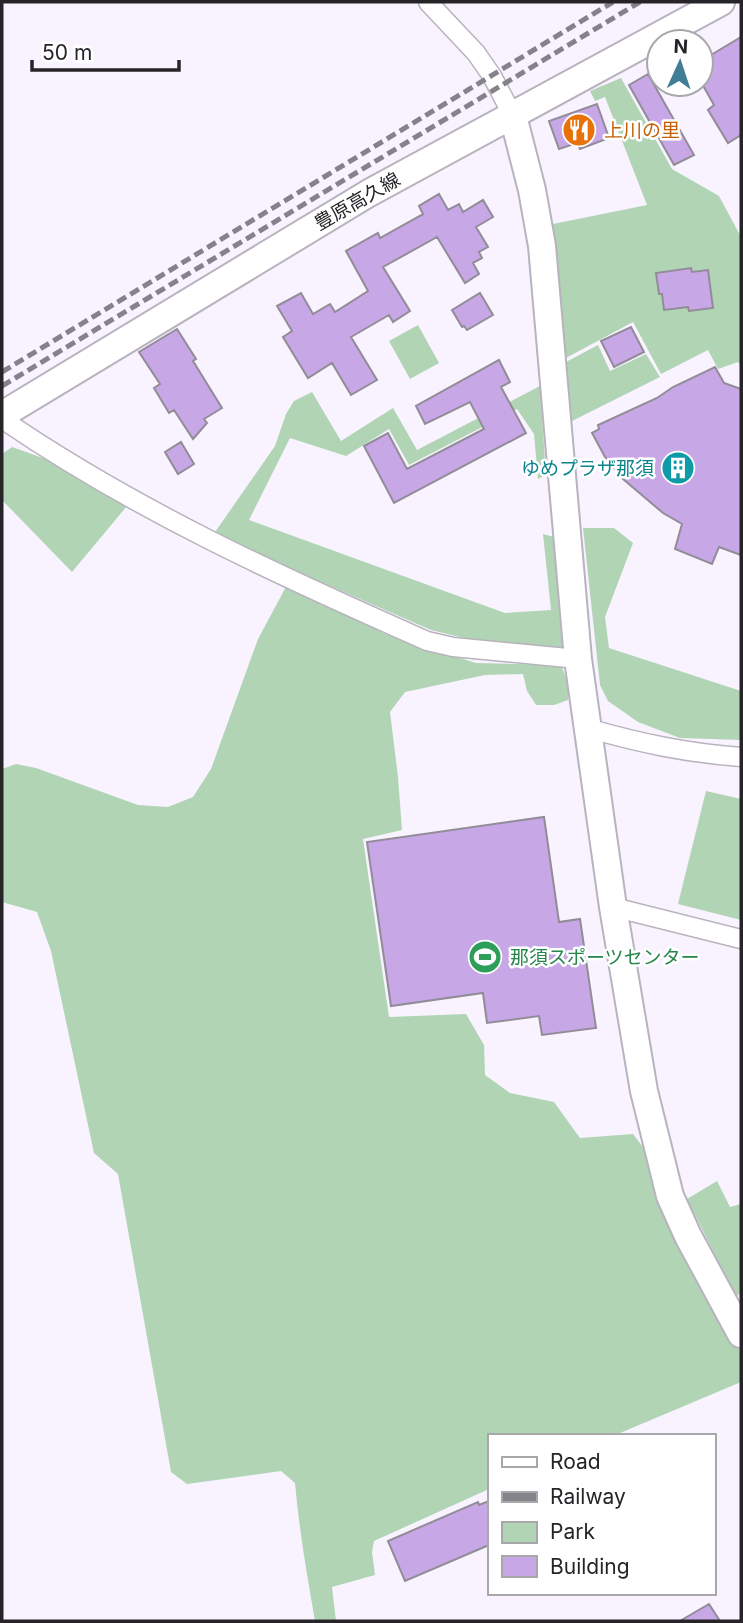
<svg xmlns="http://www.w3.org/2000/svg" width="743" height="1623" viewBox="0 0 743 1623" font-family="Inter,'Noto Sans JP',sans-serif">
<style>
.green{fill:#b1d4b5}
.building{fill:#c8a7e6;stroke:#918c97;stroke-width:2}
.lines{fill:none;stroke-linecap:round;stroke-linejoin:round}
.street-casing{stroke:#b8b3be;stroke-width:21}
.secondary-casing{stroke:#b8b3be;stroke-width:30}
.street{stroke:#fff;stroke-width:18}
.secondary{stroke:#fff;stroke-width:26}
.rail{stroke:#858289;stroke-width:5;stroke-dasharray:10 5;stroke-linecap:butt}
.labels{text-anchor:middle;stroke-width:5;stroke-linejoin:round;paint-order:stroke}
.food-label{font-size:19px;fill:#c56008;stroke:#fff;text-anchor:start}
.street-label{font-size:19px;fill:#262428;stroke:#fff}
.culture-label{font-size:19px;fill:#0d838f;stroke:#fff;text-anchor:end}
.leisure-label{font-size:19px;fill:#27864d;stroke:#fff;text-anchor:start}
</style>
<rect width="100%" height="100%" fill="#f8f3ff"/>
<!-- green -->
<path class="green" d="M621,78L672,169L719,196L741,237V365L738,362L718,369L708,350L661,374L633,322L566,358L553,224L647,205L605,97L595,101L590,91Z
M418,325L439,363L410,379L389,341Z
M598,345L610,371L646,354L660,377L572,421L566,362Z
M540,386L546,475L538,479L534,434L517,409L409,465L389,429L346,456L290,438L249,520L505,613L551,610L543,534L554,537L563,651L472,640L431,630L213,535L275,446L286,414L294,401L312,392L341,441L393,408L417,450Z
M12,447L57,463L127,506L72,572L2,500V454Z
M583,528H614L633,543L605,617L609,648L741,691V740L680,738L638,722L608,701L600,685Z
M287,585L387,635L476,663L561,665L568,683V700L554,705H536L527,691L523,674L485,675L405,692L390,712L398,777L402,830L363,839L389,1017L466,1014L484,1045L485,1075L510,1093L554,1102L580,1138L633,1134L649,1155L680,1238L741,1353V1382L613,1436H489V1489L374,1541L372,1552L375,1575L332,1587L336,1621H315C307,1575 299,1529 295,1483L281,1471L187,1484L171,1472L118,1174L94,1153L51,951L37,912L2,902V769L16,764L36,768L138,805L168,807L193,797L211,769L258,639Z
M706,791L741,799V920L678,904Z
M717,1181L730,1207L741,1204V1292L736,1297L687,1199Z"/>
<!-- building -->
<path class="building" d="M741,37V135L728,143L708,110L714,105L701,82V61Z
M648,74L694,155L674,165L629,85Z
M597,104L609,138L580,149L577,143L559,149L549,121Z
M439,194L448,210L459,204L463,212L483,200L493,217L476,227L488,247L479,252L482,258L473,263L479,274L465,283L437,237L383,267L410,311L393,322L389,315L351,337L377,380L351,395L332,363L308,378L283,337L292,331L277,306L301,293L313,314L330,304L335,312L368,291L346,251L378,233L380,238L423,214L419,206Z
M691,268L692,272L708,270L713,308L689,311L688,307L664,310L662,294H659L656,273Z
M480,293L493,315L467,330L464,326L462,327L452,310Z
M631,327L644,352L614,367L601,341Z
M177,329L196,359L193,361L222,408L204,419L207,423L193,439L174,410L169,413L154,388L160,384L139,352Z
M499,360L510,382L501,387L526,433L394,503L364,446L388,433L407,469L484,429L470,402L425,424L416,406Z
M715,367L724,383L741,389V555L719,547L712,564L675,549L682,524L663,513L623,479L605,457L592,433L599,429L598,425L657,398L673,387Z
M181,442L194,464L178,474L165,452Z
M544,817L559,922L580,919L596,1028L542,1035L539,1016L487,1023L483,993L391,1006L367,842Z
M489,1501V1545L405,1581L388,1541L478,1502L479,1505Z
M709,1604L720,1621H680Z"/>
<g class="lines">
<defs>
<path id="street" d="M428,2L476,53L492,76L513,116
M2,419C135,510 280,576 427,641L453,647L578,659
M587,728C640,743 686,753 741,757
M613,907L741,939"/>
<path id="secondary" d="M513,116L532,190L542,246L578,659L613,907L644,1091L670,1196L688,1236L741,1334
M2,415L369,193L721,2"/>
</defs>
<!-- street casing -->
<use href="#street" class="street-casing"/>
<!-- secondary casing -->
<use href="#secondary" class="secondary-casing"/>
<!-- street -->
<use href="#street" class="street"/>
<!-- secondary -->
<use href="#secondary" class="secondary"/>
<!-- rail -->
<path class="rail" d="M2,372L613,2
M2,386L640,2"/>
</g>
<!-- icons -->
<defs>
<symbol id="restaurant-disc" viewBox="-11 -11 22 22"><circle r="9.5" fill="#e8710a" stroke="#fff"/><path d="M-5-6h1v4h1v-4h1v4h1v-4h1v5L-1.5 .5V6h-2V.5L-5-1ZM5-6V6H3V1.5H1.5Q1.5-4 5-6Z" fill="#fff"/></symbol>
<symbol id="building-disc" viewBox="-11 -11 22 22"><circle r="9.5" fill="#0f9aa8" stroke="#fff"/><path d="M-4-6H4V6H1V3H-1V6H-4ZM-2.5-4.3h1.7v1.8h-1.7ZM.8-4.3h1.7v1.8H.8ZM-2.5-1h1.7V.8h-1.7ZM.8-1h1.7V.8H.8Z" fill="#fff"/></symbol>
<symbol id="stadium-disc" viewBox="-11 -11 22 22"><circle r="9.5" fill="#2e9e5b" stroke="#fff"/><path d="M0-5a6.5 5 0 1 0 0 10a6.5 5 0 1 0 0-10ZM-3.5-1.8h7v3.6h-7Z" fill="#fff"/></symbol>
</defs>
<g fill-rule="evenodd">
<use href="#restaurant-disc" x="560" y="111" width="38" height="38"/>
<use href="#building-disc" x="659" y="449" width="38" height="38"/>
<use href="#stadium-disc" x="466" y="938" width="38" height="38"/>
</g>
<g class="labels">
<!-- food labels -->
<g class="food-label">
<text x="604" y="137">上川の里</text>
</g>
<!-- street labels -->
<g class="street-label">
<text transform="translate(357 201) rotate(-30)" y="7">豊原高久線</text>
</g>
<!-- culture labels -->
<g class="culture-label">
<text x="654" y="475">ゆめプラザ那須</text>
</g>
<!-- leisure labels -->
<g class="leisure-label">
<text x="510" y="964">那須スポーツセンター</text>
</g>
</g>
<!-- border -->
<rect width="743" height="1623" fill="none" stroke="#262428" stroke-width="7"/>
<!-- legend -->
<rect x="488" y="1434" width="228" height="161" fill="#ffffff" stroke="#a8a7a9" stroke-width="2"/>
<rect x="502" y="1457" width="35" height="10" fill="#ffffff" stroke="#a8a7a9" stroke-width="2"/>
<text x="550" y="1469" font-size="21" fill="#262428">Road</text>
<rect x="502" y="1492" width="35" height="10" fill="#858289" stroke="#a8a7a9" stroke-width="2"/>
<text x="550" y="1504" font-size="21" fill="#262428">Railway</text>
<rect x="502" y="1522" width="35" height="21" fill="#b1d4b5" stroke="#a8a7a9" stroke-width="2"/>
<text x="550" y="1539" font-size="21" fill="#262428">Park</text>
<rect x="502" y="1556" width="35" height="21" fill="#c8a7e6" stroke="#a8a7a9" stroke-width="2"/>
<text x="550" y="1574" font-size="21" fill="#262428">Building</text>
<!-- north arrow -->
<g transform="translate(680 63) rotate(3)"><circle r="33" fill="#ffffff" stroke="#a8a7a9" stroke-width="2"/>
<path d="M0-5L12 26L0 18L-12 26Z" fill="#417d95"/>
<text y="-10" font-size="19" font-weight="bold" text-anchor="middle" fill="#262428">N</text>
</g>
<!-- scale -->
<path d="M32 60v10h147v-10" fill="none" stroke="#262428" stroke-width="3.5"/>
<text x="42" y="60" font-size="21" fill="#262428" stroke="#ffffff" stroke-width="5" paint-order="stroke">50 m</text>
</svg>
